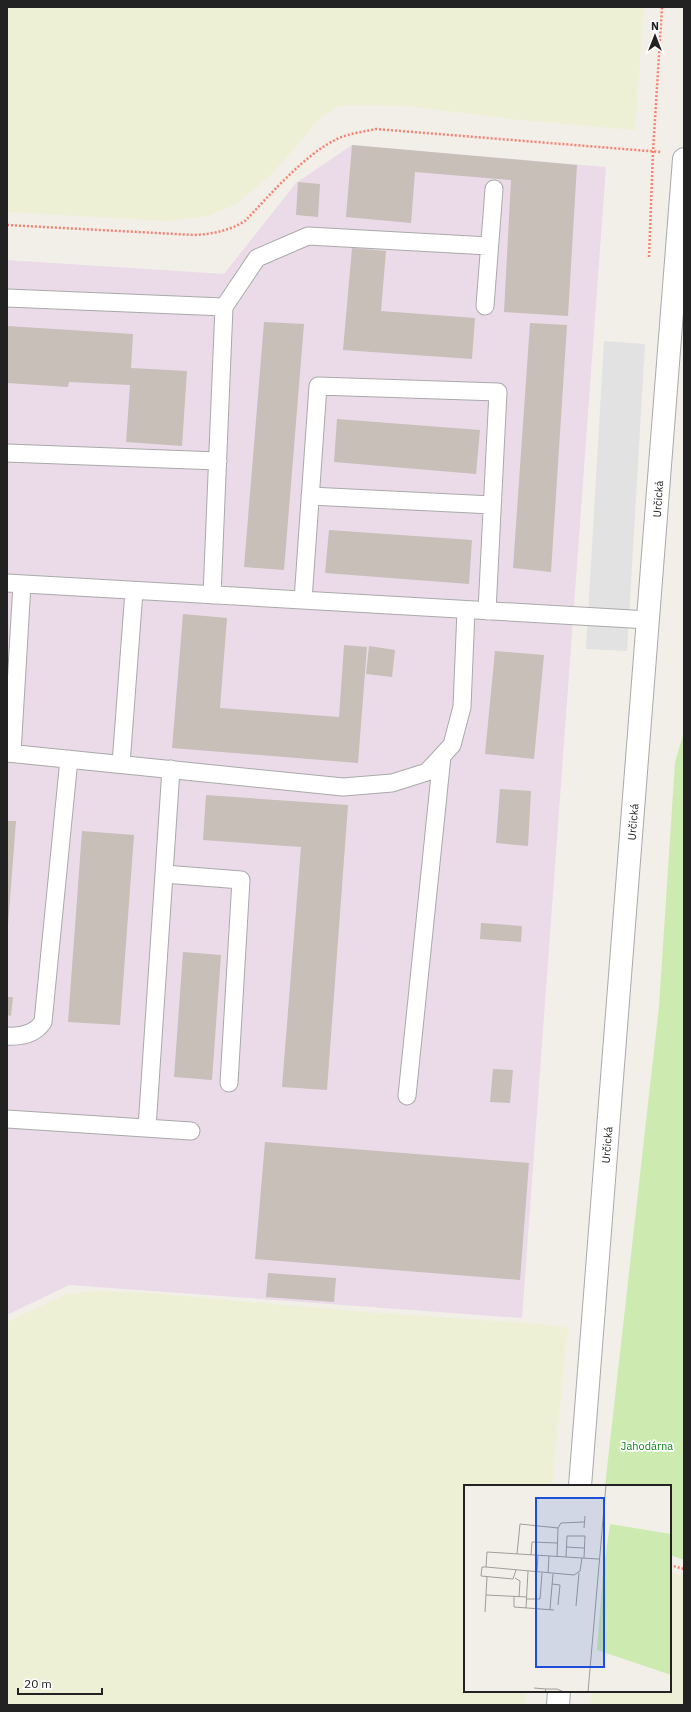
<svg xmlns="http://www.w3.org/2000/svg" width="691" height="1712" viewBox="0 0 691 1712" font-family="'IBM Plex Sans',sans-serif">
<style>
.industrial{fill:#ebdbe8}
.farmland{fill:#eef0d5}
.grass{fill:#cdebb0}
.parking{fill:#e2e2e2}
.building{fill:#c7bfb8}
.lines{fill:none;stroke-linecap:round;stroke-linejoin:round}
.service-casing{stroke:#a9a9a9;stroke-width:19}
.tertiary-casing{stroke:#a9a9a9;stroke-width:24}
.path{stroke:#fa8072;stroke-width:2.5;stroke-dasharray:2 2;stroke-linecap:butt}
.service{stroke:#fff;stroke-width:17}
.tertiary{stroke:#fff;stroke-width:22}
.labels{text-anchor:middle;stroke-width:3.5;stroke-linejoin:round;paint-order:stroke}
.street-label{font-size:11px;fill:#222;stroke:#fff}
.park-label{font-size:11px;fill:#0c8416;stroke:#fff}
.inset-road{fill:none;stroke:#9f9d99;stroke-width:1}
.view{fill:#1d4ed8;fill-opacity:0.15;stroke:#1d4ed8;stroke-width:2}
.inset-edge{fill:none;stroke:#222;stroke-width:2}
</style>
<rect width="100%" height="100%" fill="#f2efe9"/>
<!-- industrial -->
<path class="industrial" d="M352,145L606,167L522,1318L69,1285L7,1315V260L224,274L296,183Z"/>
<!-- farmland -->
<path class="farmland" d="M7,7H644L635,130L520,120L405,106L349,105L336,107L321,117L273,173L236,204L208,216L167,221L7,212Z
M97,1291L150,1293L341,1310L552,1325L568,1328L552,1486H465V1691H526L524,1705H7V1322L66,1294Z
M670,1572L684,1575V1705H590L592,1691H670Z"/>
<!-- grass -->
<path class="grass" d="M684,732V1560L670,1555V1486H605L659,1006L675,762Z"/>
<!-- parking -->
<path class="parking" d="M604,341L645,344L627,651L586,649Z"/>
<!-- building -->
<path class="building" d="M352,145L577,165L568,316L504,312L511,180L415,172L411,223L346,217Z
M298,182L320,184L318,217L296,215Z
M352,248L386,251L381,311L475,318L472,359L343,350Z
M264,322L304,324L284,570L244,567Z
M530,323L567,325L551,572L513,568Z
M7,326L133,334L131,368L187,371L182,446L126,442L130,385L69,382L68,387L7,383Z
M337,419L480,430L476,474L334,462Z
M329,530L472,540L469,584L325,573Z
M183,614L227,618L220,708L339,717L344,645L367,647L358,763L172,748Z
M369,646L395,650L392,677L366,674Z
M495,651L544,655L534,759L485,754Z
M500,789L531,791L528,846L496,843Z
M206,795L348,805L327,1090L282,1087L301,847L203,840Z
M7,821H16L8,925L7,924Z
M82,831L134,835L120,1025L68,1022Z
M481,923L522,926L521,942L480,939Z
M183,952L221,955L212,1080L174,1077Z
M7,997H13L11,1016L7,1015Z
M493,1069L513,1070L510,1103L490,1102Z
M265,1142L529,1163L520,1280L255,1259Z
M268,1273L336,1278L334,1302L266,1297Z"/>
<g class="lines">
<defs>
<path id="service" d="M7,298L224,307
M485,306L494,189
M7,453L218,461
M310,496L492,505
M7,583L649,620
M212,595L224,307L257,258L308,236L489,246
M303,600L318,386L498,392L487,611
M7,753L343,787L392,783L427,772L452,745L462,707L466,610
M12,753L22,584
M121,764L134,591
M164,874L241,880L229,1083
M7,1036C22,1037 35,1034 43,1022L69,759
M407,1096L442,756
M7,1119L191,1131
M147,1128L171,769"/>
<path id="tertiary" d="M580,1486L684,159
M558,1705L559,1691"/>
</defs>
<!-- service casing -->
<use href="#service" class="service-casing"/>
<!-- tertiary casing -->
<use href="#tertiary" class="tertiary-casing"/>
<!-- path -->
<path class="path" d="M7,225L194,235C213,234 228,231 245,221C270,195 305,154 337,139C350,133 363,132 376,129L661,152
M649,257L653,151L662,7
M670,1565L684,1569"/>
<!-- service -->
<use href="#service" class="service"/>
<!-- tertiary -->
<use href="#tertiary" class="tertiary"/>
</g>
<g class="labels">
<!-- street labels -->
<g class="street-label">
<text transform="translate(658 499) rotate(-86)" y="4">Určická</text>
<text transform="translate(633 822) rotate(-85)" y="4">Určická</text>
<text transform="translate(607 1145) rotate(-85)" y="4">Určická</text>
</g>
<!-- park labels -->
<g class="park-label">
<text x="647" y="1450">Jahodárna</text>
</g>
</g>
<!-- overview -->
<g transform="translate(464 1485)">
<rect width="207" height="207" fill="#f2efe9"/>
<path d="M146,39L207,49V190L133,165L139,88Z" fill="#cdebb0"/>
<path class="inset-road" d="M120,43L121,31M102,62L120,63M53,69L56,39L94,43M67,70L68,57L93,58M93,72L94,43L97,38L120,37M102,72L103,51H121L120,73M118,73L116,86L110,90L22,82L23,67L118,73L134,74H136M22,82H18L17,91L49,94L52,85M73,87L74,70M84,88L85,71M51,93L56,96L55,112M88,99L96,100L94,120M22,110L63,112M50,111V122L90,125M62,114H76L78,88M112,121L115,88M62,123L64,86M86,124L89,89M21,127L23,92M70,203L82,204M81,207L82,204H93L100,207M124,207L142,0"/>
<path class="view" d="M72,13H140V182H72Z"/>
<rect width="207" height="207" class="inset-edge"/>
</g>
<!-- border -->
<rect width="691" height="1712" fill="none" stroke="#222222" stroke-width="16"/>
<!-- north arrow -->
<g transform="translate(655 36)" stroke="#ffffff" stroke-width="3" paint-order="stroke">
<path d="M0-3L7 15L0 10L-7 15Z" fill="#222222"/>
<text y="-6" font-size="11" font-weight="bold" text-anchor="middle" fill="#222222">N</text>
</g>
<!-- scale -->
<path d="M18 1688v6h84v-6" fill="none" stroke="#222222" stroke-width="2"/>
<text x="24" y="1688" font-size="12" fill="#222222" stroke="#ffffff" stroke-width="3" paint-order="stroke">20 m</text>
</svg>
